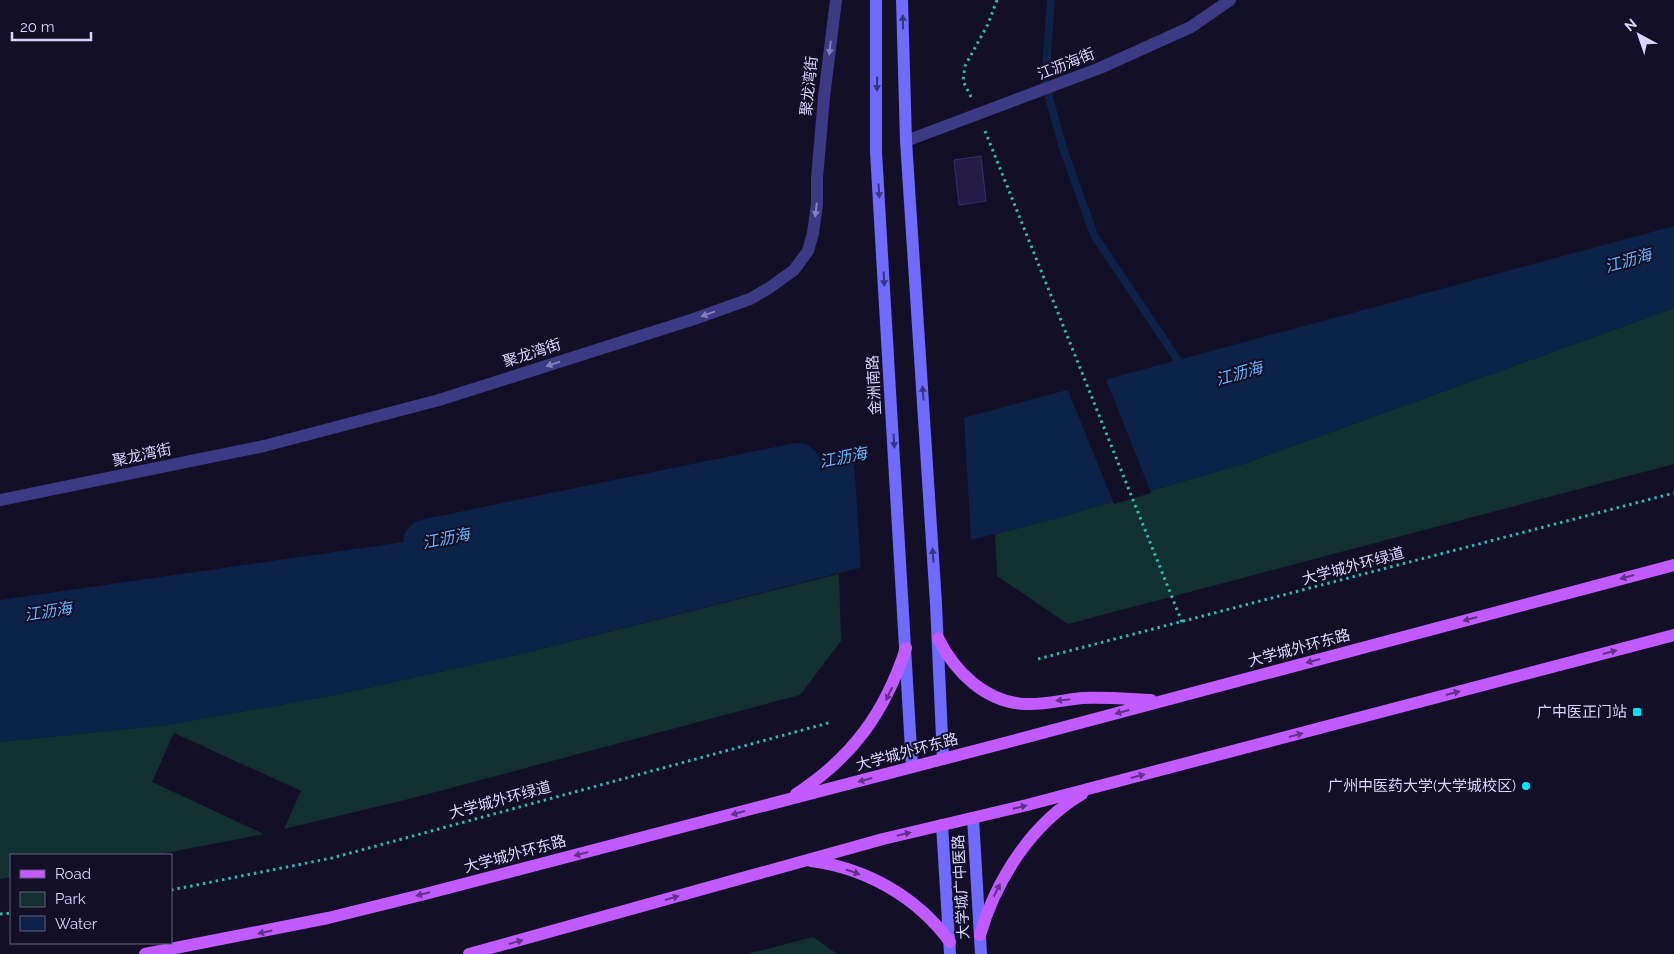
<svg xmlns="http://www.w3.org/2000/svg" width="1674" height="954" viewBox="0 0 1674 954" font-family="Raleway,'Noto Sans SC',sans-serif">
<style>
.green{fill:#12302f}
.water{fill:#0c2248}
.pier{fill:#130f26}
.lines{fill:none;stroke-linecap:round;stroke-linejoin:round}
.stream{stroke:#0c2248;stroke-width:8}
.river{stroke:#0c2248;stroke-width:48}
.building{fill:#241b47;stroke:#3b2d73}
.path{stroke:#2fb8b0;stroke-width:3;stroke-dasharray:2.5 4;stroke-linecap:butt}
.street{stroke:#3d3a85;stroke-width:12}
.secondary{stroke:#6f6bff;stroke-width:12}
.primary{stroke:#c25bff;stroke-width:12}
.oneway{fill:#38347d}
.oneway2{fill:#837fbc}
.oneway3{fill:#623188}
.poi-dot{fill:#00e5ff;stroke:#130f26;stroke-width:2}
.labels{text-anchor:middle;stroke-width:4;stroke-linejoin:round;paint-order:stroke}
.street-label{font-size:15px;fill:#d9d4ff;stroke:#130f26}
.poi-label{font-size:15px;fill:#d9d4ff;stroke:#130f26;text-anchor:end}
.water-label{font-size:16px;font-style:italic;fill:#62b6ff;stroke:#130f26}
</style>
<rect width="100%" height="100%" fill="#130f26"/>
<!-- green -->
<path class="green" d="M1674,308V464L1068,624L997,576L995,534L1050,520L1243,464Z
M839,574L841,641L800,695L413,798L284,829L301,791L174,733L152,782L264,834L156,855H11V877L0,879V742L167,725L335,695L516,655Z
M813,937L837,954H747Z"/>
<!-- water -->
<path class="water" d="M1674,226V308L1243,464L1050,520L516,655L335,695L167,725L0,742V600L619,511Z"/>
<!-- pier -->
<path class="pier" d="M1105,377L1151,493L1114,504L1067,388Z
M964,416L971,543L861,571L853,445Z"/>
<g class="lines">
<!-- stream -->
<path class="stream" d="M1051,0L1045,83L1063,148L1094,235L1183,368"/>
<!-- river -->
<path class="river" d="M427,543L797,467"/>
</g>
<!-- building -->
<path class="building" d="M981,156L986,201L959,205L954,160Z"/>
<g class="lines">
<!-- path -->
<path class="path" d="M971,97L963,81L965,66L988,24L997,0
M985,131L1182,622
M1038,659L1674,493
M171,890L332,858L832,722
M0,914L11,913"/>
<!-- street -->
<path class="street" d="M906,141L1100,68L1191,27L1230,0
M0,500L264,446L439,400L694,319L750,299L769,288L794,270L808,251L813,233L817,204V178L824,97L836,0"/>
<!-- secondary -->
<path class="secondary" d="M876,0V152L912,767
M902,0L906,141L936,604L943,759
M973,818L981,954
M942,825L950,954"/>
<!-- primary -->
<path class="primary" d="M938,638C955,672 985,702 1025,704C1044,705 1063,700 1082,698C1105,697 1129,699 1151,700
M796,794C853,757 885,712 906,648
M811,861C866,868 917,897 950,942
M980,935C996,880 1031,824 1082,794
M145,954L328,918L425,894L1016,740L1674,565
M469,954L883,839L1027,805L1674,635"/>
</g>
<!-- one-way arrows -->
<defs><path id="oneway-solid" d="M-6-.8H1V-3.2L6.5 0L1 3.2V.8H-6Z" transform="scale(1.25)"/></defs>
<g class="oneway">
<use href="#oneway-solid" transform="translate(903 22) rotate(-91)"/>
<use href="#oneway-solid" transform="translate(877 84) rotate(91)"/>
<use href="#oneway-solid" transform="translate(879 191) rotate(86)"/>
<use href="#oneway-solid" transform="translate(884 279) rotate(87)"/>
<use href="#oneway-solid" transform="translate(923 393) rotate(-94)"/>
<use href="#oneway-solid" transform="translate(894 441) rotate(87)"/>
<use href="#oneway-solid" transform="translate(933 555) rotate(-94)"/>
</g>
<g class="oneway2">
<use href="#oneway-solid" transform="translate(830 48) rotate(96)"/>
<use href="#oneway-solid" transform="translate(816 210) rotate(97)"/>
<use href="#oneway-solid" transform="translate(708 314) rotate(160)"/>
<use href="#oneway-solid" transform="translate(553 364) rotate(162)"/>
</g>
<g class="oneway3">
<use href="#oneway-solid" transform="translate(1627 577) rotate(165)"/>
<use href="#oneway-solid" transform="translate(1470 619) rotate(165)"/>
<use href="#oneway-solid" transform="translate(1610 652) rotate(-15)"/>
<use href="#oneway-solid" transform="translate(1313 661) rotate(165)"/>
<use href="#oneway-solid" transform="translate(1453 693) rotate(-15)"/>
<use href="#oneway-solid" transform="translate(889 694) rotate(116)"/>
<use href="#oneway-solid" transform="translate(1063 700) rotate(174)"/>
<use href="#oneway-solid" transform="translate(1122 712) rotate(165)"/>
<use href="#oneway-solid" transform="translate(1296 735) rotate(-15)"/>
<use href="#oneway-solid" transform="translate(1138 776) rotate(-15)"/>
<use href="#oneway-solid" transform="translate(865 780) rotate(165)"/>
<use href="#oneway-solid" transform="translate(1020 807) rotate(-13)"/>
<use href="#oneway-solid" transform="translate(738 813) rotate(165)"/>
<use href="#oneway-solid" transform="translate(904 834) rotate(-13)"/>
<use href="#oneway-solid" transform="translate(581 854) rotate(165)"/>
<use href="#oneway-solid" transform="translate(853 872) rotate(19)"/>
<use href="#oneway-solid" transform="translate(997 890) rotate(-64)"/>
<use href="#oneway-solid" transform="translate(423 894) rotate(166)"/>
<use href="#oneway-solid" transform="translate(672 898) rotate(-16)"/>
<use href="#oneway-solid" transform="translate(265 932) rotate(168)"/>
<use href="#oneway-solid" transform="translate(516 942) rotate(-16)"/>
</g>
<!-- markers -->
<g class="poi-dot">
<rect x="1632" y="707" width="10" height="10" rx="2.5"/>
<circle cx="1526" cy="786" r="5"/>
</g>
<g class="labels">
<!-- street labels -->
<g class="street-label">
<text transform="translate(1066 64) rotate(-22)" y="5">江沥海街</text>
<text transform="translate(809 86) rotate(-84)" y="5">聚龙湾街</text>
<text transform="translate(532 353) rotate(-18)" y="5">聚龙湾街</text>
<text transform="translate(874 385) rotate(-93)" y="5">金洲南路</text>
<text transform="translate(142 455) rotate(-12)" y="5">聚龙湾街</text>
<text transform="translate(1353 566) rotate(-15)" y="5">大学城外环绿道</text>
<text transform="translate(1299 648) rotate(-15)" y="5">大学城外环东路</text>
<text transform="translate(907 752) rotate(-15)" y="5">大学城外环东路</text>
<text transform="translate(500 800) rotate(-15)" y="5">大学城外环绿道</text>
<text transform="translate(515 854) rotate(-15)" y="5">大学城外环东路</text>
<text transform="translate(961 887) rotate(-93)" y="5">大学城广中医路</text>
</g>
<!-- poi labels -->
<g class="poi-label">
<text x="1627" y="717">广中医正门站</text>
<text x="1516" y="791">广州中医药大学(大学城校区)</text>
</g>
<!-- water labels -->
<g class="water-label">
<text transform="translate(1628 260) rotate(-16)" y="6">江沥海</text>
<text transform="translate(1239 373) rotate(-16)" y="6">江沥海</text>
<text transform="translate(843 457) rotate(-11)" y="6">江沥海</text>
<text transform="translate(446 538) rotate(-11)" y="6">江沥海</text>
<text transform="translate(48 611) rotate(-9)" y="6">江沥海</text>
</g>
</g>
<!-- legend -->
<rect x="10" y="854" width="162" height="90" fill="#130f26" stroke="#625e7d"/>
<rect x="20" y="870" width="25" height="8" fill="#c25bff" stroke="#625e7d"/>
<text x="55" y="879" font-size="15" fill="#d9d4ff">Road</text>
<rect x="20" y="892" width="25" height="15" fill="#12302f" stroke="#625e7d"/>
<text x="55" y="904" font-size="15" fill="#d9d4ff">Park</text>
<rect x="20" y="916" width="25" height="15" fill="#0c2248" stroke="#625e7d"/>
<text x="55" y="929" font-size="15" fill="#d9d4ff">Water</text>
<!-- north arrow -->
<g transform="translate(1639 35) rotate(320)" stroke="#130f26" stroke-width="4" paint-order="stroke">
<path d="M0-4L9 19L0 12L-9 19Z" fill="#d9d4ff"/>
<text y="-8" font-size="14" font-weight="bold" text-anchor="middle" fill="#d9d4ff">N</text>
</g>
<!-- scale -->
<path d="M12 32v8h79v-8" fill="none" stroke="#d9d4ff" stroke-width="2.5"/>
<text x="20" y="32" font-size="15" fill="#d9d4ff" stroke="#130f26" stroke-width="4" paint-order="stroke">20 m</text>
</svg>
